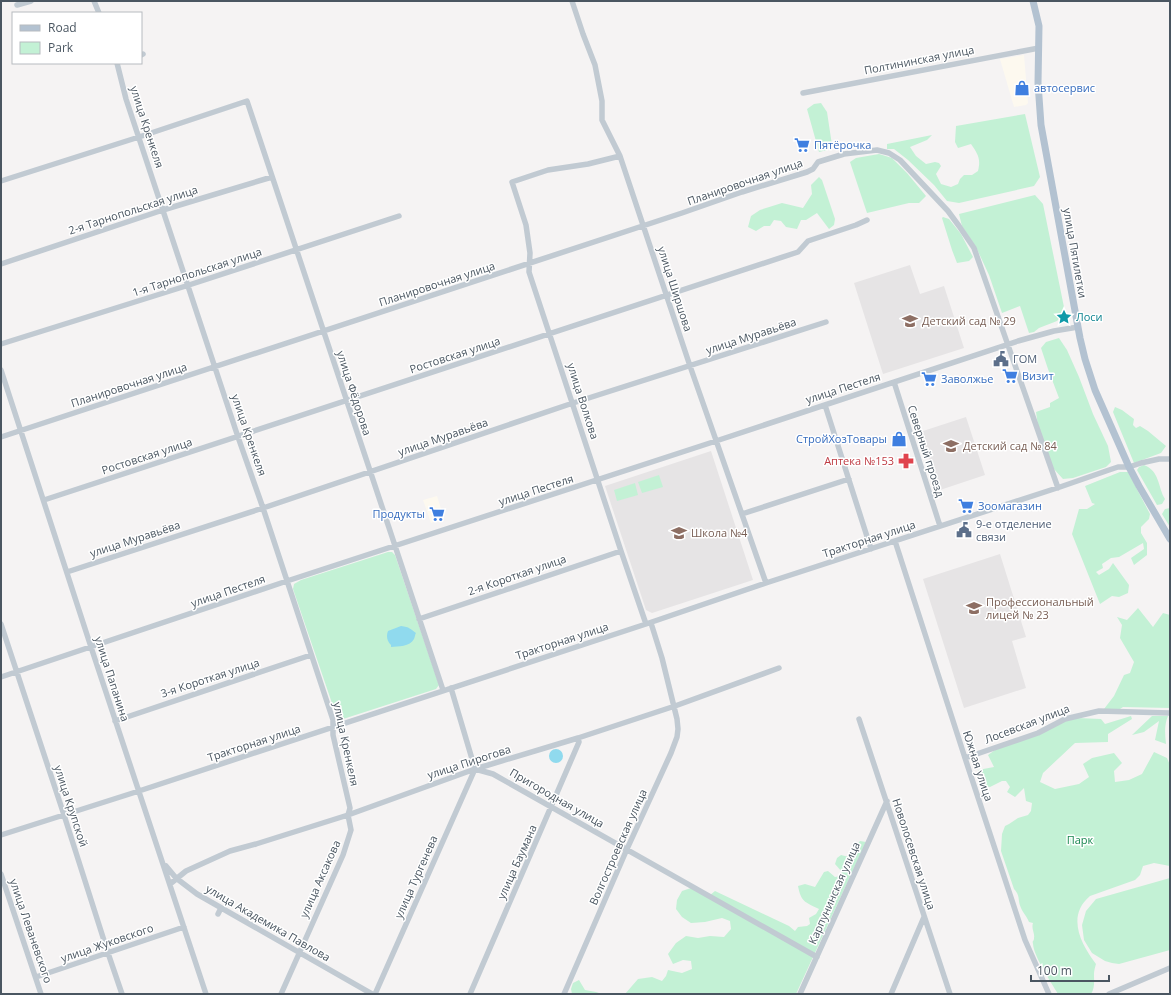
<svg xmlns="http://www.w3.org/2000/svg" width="1171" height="995" viewBox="0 0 1171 995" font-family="'Open Sans',sans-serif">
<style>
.commercial{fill:#fdf9ef}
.education{fill:#e6e4e5}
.green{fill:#c3f1d5}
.water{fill:#90daee}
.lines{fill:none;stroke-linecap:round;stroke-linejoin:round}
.minor{stroke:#c1cad2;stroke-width:5.5}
.major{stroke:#b3c2d1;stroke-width:7}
.labels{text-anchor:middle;stroke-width:3;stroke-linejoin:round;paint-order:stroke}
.street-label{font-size:11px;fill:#4a5661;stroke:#fff}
.shop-label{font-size:11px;fill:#366cbe;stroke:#fff;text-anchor:start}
.culture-label{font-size:11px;fill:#0d838f;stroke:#fff;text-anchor:start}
.education-label{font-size:11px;fill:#785e54;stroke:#fff;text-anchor:start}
.service-label{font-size:11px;fill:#4e5e75;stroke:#fff;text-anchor:start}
.health-label{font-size:11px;fill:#be3a42;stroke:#fff;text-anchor:end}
.park-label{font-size:11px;fill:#17864f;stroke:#fff}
</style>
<rect width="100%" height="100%" fill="#f5f3f3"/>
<!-- commercial -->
<path class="commercial" d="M1024,55L1028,103L1026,105L1014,107L1000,59Z
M437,496L444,518L431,523L423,500Z"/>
<!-- education -->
<path class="education" d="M910,265L920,294L944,286L964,348L883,374L854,283Z
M966,417L985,475L940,490L920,432Z
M711,451L753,580L652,613L646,610L605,486Z
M1000,554L1026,637L1012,641L1026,688L964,708L923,579Z"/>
<!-- green -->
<path class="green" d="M821,103L827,112L832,145L827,150L819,152L807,109L814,104Z
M1025,114L1040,177L1034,186L959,203L947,201L934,185L908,160L894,149H887V144L932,135L927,140L910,147L916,156L926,164L935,162L939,163L941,166L936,174L941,184L951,187L958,184L960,179L964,175H972L978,171C981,159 978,154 971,144L958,148L955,142L956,126Z
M879,154L892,158L907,173L926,196L919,203H909L867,213L850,162L856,158Z
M819,177L822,180L835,219L834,225L829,229L817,213L806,220H801L797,229L786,227L781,221L774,220L770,226H764L756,231L748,227L751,216L760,210L782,203L803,208L812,194L811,185Z
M1035,195L1043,204L1065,312L1057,321L1039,328L1034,332L1029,333L1020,306L1002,313L989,275L976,247L962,226L959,214Z
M943,217L949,219L961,234L973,257L969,261L957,263L952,250L942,218Z
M1059,338L1067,350L1079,377L1093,414L1108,446L1111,462L1106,467L1073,478L1063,479L1053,468L1038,426L1036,412L1050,407V403L1059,398L1048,369L1041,348L1046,342Z
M1115,407L1122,410L1134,419L1133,425L1136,428L1140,426L1148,431L1166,446L1161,453L1134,463L1113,412Z
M1144,465C1160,471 1158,488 1165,499L1162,504L1157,505L1137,470L1139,467Z
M1120,472H1128L1150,514L1149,519L1141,527V533L1147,543V555L1134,565L1131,558L1144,549L1143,543L1119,557L1111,558L1102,564L1103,568L1096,572L1099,575L1109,569L1113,563L1129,585L1128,593L1119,597L1112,596L1100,604L1072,534L1079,509H1087L1095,504L1092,503L1085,486Z
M659,475L663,487L642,493L638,482Z
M635,483L638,495L617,501L614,490Z
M1170,508V527L1162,514L1165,509Z
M388,552H392L395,555L439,685L436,689L340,720L337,719L335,712L293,589L294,584L301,580Z
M1138,608L1153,627L1163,613L1170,615V708L1123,707L1120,709H1104L1114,696L1124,675L1130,673L1134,662L1120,638L1122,625L1117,617L1127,620Z
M1131,716L1132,719L1108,734V742L1075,743L1043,773L1040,782L1055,789L1079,784L1089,777L1083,764L1092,758L1114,753L1122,763L1114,771L1115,782L1129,780L1142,774L1154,752L1167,758L1170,765V866L1154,863L1143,866L1140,875L1135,880L1090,896C1066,916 1081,944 1096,964C1095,967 1094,971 1094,974C1094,981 1095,988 1091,994H1058C1051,982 1034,957 1033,944C1032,940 1034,942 1034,938C1035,933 1031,929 1033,923L1029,922C1026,915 1023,913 1021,908C1017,899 1021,897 1014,889L1001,851L1002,834L1005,826L1009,824L1018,818L1028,815L1031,811L1032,803L1026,801L1024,788L1015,797L1007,792L1010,787L1006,781H1002L990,787L983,786L978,770L994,767L988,755L995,750L1066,721L1077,718L1101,719L1105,724Z
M1152,716H1168C1164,725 1165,735 1166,744L1155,740L1159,721L1144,732L1132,735Z
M860,841L866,842L796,994H625L638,979L652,977L662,981L666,976L668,970L682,973L692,969L691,961L683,960L673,964L668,954L676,943L686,936L698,938L710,936L724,937L731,929L730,921L722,918L705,922L691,923L682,917L676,909L677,900L682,891L691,888L709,896L715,891L789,926L795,931L798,927L807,926L810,924L809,918L816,914L819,909C805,902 801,902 798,886L805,884L815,887L824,872L828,871L835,877L840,876L842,872L835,864L837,858L841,855L849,857L852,856C854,850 856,845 860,841Z
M1170,878V950L1119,964L1112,963L1105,961L1092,953L1084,940L1082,925L1086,911L1096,899Z
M579,980L585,990L596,992L602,994H572L571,989L573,983Z"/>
<!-- water -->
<path class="water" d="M401,626C410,627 410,629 416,633C415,634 415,637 414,639C410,647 398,646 391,647V645C387,641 386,636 388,631Z
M549 756a7 7 0 1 1 14 0a7 7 0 1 1-14 0Z"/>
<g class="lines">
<!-- minor -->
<path class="minor" d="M94,1L99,13
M572,1L583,34L595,65L602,101V120L620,156L690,366L766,583
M17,5L31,1
M141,55L143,54
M117,63L126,99L238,437L263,508L333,720V735L350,808L348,815L351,830L343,855L281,994
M803,93L1039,48
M620,156L588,164L548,170L512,182L526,225L530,253L529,272L621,551L646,624
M1,181L139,137L247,101L443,690
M1,264L163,210L272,177
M1,344L189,285L399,216
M1,370L91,647L206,994
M894,382L940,526
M825,405L871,549
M1,437L682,213L742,192L807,172L813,169L818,162L844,154L877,150L889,153L900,160L948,211L959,226L974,248L1058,488
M44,500L798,252L808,241L856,225L867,220
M742,514L849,479
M895,541L965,758L1025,940L1049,994
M67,572L263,508L573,403L826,322
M419,619L621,551
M1,624L64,815L108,953L122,994
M1,677L287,581L716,441L1018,341L1054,331L1078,327
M451,688L475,769
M859,719L950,994
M115,721L311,655
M965,758L1038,733L1065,719L1099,711L1170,713
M475,769L493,774L817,957
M1,835L139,791L646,624L766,583L1060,487L1109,470L1118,467H1129L1141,463L1159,459H1170
M166,866L176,878L197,894L372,994
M1,874L41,994
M170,884L186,871L230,851L256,844L348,815L475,769L578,738L675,706L779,668
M218,914L221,908
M36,977L184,927
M375,994L475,769
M470,994L579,742L578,738
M564,994L627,849L671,753L677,737L678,729L677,719L662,658L651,623
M800,994L887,801
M891,994L924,917
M1109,994L1170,968"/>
<!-- major -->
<path class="major" d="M1033,1L1039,26L1038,83L1041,125L1080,338L1085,359L1095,390L1129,467L1139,486L1170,539"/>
</g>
<!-- icons -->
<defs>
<symbol id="shop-bare" viewBox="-9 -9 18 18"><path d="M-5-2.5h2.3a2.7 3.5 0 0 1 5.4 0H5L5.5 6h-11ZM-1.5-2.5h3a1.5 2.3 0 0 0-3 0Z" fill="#3f7fe0" stroke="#fff" stroke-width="2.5" paint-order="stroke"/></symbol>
<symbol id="supermarket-bare" viewBox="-9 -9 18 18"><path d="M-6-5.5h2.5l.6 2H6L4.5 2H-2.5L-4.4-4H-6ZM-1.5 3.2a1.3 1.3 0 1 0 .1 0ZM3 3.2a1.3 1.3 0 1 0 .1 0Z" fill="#3f7fe0" stroke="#fff" stroke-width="2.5" paint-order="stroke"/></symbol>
<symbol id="sight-bare" viewBox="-9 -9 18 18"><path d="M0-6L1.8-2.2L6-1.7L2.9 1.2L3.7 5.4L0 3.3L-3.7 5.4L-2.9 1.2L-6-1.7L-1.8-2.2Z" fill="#0f9aa8" stroke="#fff" stroke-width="2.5" paint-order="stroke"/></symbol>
<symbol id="school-bare" viewBox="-9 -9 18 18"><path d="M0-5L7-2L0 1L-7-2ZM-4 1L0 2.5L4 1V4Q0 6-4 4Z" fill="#8d6e63" stroke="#fff" stroke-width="2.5" paint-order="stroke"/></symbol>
<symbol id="civic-bare" viewBox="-9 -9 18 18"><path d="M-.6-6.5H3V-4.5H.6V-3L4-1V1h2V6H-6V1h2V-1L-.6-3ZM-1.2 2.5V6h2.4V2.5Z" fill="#5c6f8a" stroke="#fff" stroke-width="2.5" paint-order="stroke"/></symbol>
<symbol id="pharmacy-bare" viewBox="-9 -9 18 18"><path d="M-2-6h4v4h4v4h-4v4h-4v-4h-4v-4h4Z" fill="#e0444e" stroke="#fff" stroke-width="2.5" paint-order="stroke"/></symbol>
<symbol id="university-bare" viewBox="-9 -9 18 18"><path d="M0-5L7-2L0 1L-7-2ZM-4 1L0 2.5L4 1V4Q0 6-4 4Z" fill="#8d6e63" stroke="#fff" stroke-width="2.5" paint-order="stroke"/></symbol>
</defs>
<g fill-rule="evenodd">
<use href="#shop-bare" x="1011" y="77" width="22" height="22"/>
<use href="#supermarket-bare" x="791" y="134" width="22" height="22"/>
<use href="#sight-bare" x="1053" y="306" width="22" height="22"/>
<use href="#school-bare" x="899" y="310" width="22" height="22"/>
<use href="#civic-bare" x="990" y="348" width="22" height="22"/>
<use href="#supermarket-bare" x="999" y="365" width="22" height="22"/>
<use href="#supermarket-bare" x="918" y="368" width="22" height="22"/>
<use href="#shop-bare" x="888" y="428" width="22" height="22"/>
<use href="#school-bare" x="940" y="435" width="22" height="22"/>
<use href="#pharmacy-bare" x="895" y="450" width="22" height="22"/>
<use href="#supermarket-bare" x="955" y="495" width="22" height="22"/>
<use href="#supermarket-bare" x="426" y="503" width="22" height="22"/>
<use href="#civic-bare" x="953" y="519" width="22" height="22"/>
<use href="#school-bare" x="668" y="522" width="22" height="22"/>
<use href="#university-bare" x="963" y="597" width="22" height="22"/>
</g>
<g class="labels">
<!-- street labels -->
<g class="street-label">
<text transform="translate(919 60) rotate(-11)" y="4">Полтининская улица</text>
<text transform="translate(147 127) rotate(72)" y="4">улица Кренкеля</text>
<text transform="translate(745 182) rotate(-19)" y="4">Планировочная улица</text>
<text transform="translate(133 210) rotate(-18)" y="4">2-я Тарнопольская улица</text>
<text transform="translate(1075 253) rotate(80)" y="4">улица Пятилетки</text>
<text transform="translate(197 272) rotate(-18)" y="4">1-я Тарнопольская улица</text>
<text transform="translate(437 284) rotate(-18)" y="4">Планировочная улица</text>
<text transform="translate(675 289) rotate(72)" y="4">улица Ширшова</text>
<text transform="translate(751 336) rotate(-18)" y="4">улица Муравьёва</text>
<text transform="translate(455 355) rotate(-18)" y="4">Ростовская улица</text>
<text transform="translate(129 385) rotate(-18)" y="4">Планировочная улица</text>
<text transform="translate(843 388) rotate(-18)" y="4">улица Пестеля</text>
<text transform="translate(354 393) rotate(72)" y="4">улица Фёдорова</text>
<text transform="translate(583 401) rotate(72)" y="4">улица Волкова</text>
<text transform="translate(249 435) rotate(71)" y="4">улица Кренкеля</text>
<text transform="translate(443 437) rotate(-19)" y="4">улица Муравьёва</text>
<text transform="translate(926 451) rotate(72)" y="4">Северный проезд</text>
<text transform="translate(147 456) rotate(-18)" y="4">Ростовская улица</text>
<text transform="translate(536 490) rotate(-18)" y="4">улица Пестеля</text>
<text transform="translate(135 539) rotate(-18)" y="4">улица Муравьёва</text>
<text transform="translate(869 539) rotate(-18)" y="4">Тракторная улица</text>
<text transform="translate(517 575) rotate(-19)" y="4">2-я Короткая улица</text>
<text transform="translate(228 591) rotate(-19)" y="4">улица Пестеля</text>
<text transform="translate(562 641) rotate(-18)" y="4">Тракторная улица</text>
<text transform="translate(210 678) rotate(-18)" y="4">3-я Короткая улица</text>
<text transform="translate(112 679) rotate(72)" y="4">улица Папанина</text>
<text transform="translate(1027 724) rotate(-21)" y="4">Лосевская улица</text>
<text transform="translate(254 743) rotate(-18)" y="4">Тракторная улица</text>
<text transform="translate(346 744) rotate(78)" y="4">улица Кренкеля</text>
<text transform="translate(469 762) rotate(-18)" y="4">улица Пирогова</text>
<text transform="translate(978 766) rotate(72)" y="4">Южная улица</text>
<text transform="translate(557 798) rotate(30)" y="4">Пригородная улица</text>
<text transform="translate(71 806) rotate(72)" y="4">улица Крупской</text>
<text transform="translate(618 847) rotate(-66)" y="4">Волгостроевская улица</text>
<text transform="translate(914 854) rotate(72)" y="4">Новолосевская улица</text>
<text transform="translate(517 862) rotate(-66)" y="4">улица Баумана</text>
<text transform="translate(416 877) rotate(-66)" y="4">улица Тургенева</text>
<text transform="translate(320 879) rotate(-66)" y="4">улица Аксакова</text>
<text transform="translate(834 893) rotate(-66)" y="4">Карпунинская улица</text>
<text transform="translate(268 923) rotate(30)" y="4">улица Академика Павлова</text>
<text transform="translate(31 931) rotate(71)" y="4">улица Леваневского</text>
<text transform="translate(107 943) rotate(-19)" y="4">улица Жуковского</text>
</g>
<!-- shop labels -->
<g class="shop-label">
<text x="1034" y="92">автосервис</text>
<text x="814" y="149">Пятёрочка</text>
<text x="1022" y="380">Визит</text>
<text x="941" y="383">Заволжье</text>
<text x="887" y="443" text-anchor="end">СтройХозТовары</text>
<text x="978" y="510">Зоомагазин</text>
<text x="425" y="518" text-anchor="end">Продукты</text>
</g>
<!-- culture labels -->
<g class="culture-label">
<text x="1076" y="321">Лоси</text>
</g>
<!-- education labels -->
<g class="education-label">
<text x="922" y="325">Детский сад № 29</text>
<text x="963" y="450">Детский сад № 84</text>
<text x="691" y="537">Школа №4</text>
<text x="986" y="606">Профессиональный<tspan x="986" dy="13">лицей № 23</tspan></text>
</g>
<!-- service labels -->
<g class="service-label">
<text x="1013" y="363">ГОМ</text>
<text x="976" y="528">9-е отделение<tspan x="976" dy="13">связи</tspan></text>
</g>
<!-- health labels -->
<g class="health-label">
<text x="894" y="465">Аптека №153</text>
</g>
<!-- park labels -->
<g class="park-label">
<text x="1080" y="844">Парк</text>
</g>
</g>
<!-- border -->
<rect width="1171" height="995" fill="none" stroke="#4a5661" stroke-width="4"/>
<!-- legend -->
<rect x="12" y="12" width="130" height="52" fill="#ffffff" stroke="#b7bbc0"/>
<rect x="20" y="25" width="20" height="6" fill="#b3c2d1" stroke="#b7bbc0"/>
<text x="48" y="32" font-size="12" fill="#4a5661">Road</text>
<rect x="20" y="42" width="20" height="12" fill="#c3f1d5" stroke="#b7bbc0"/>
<text x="48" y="52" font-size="12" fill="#4a5661">Park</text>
<!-- scale -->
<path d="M1031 975v6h78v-6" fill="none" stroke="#4a5661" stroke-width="2"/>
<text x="1037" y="975" font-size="12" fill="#4a5661" stroke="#ffffff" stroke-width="3" paint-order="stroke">100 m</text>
</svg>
